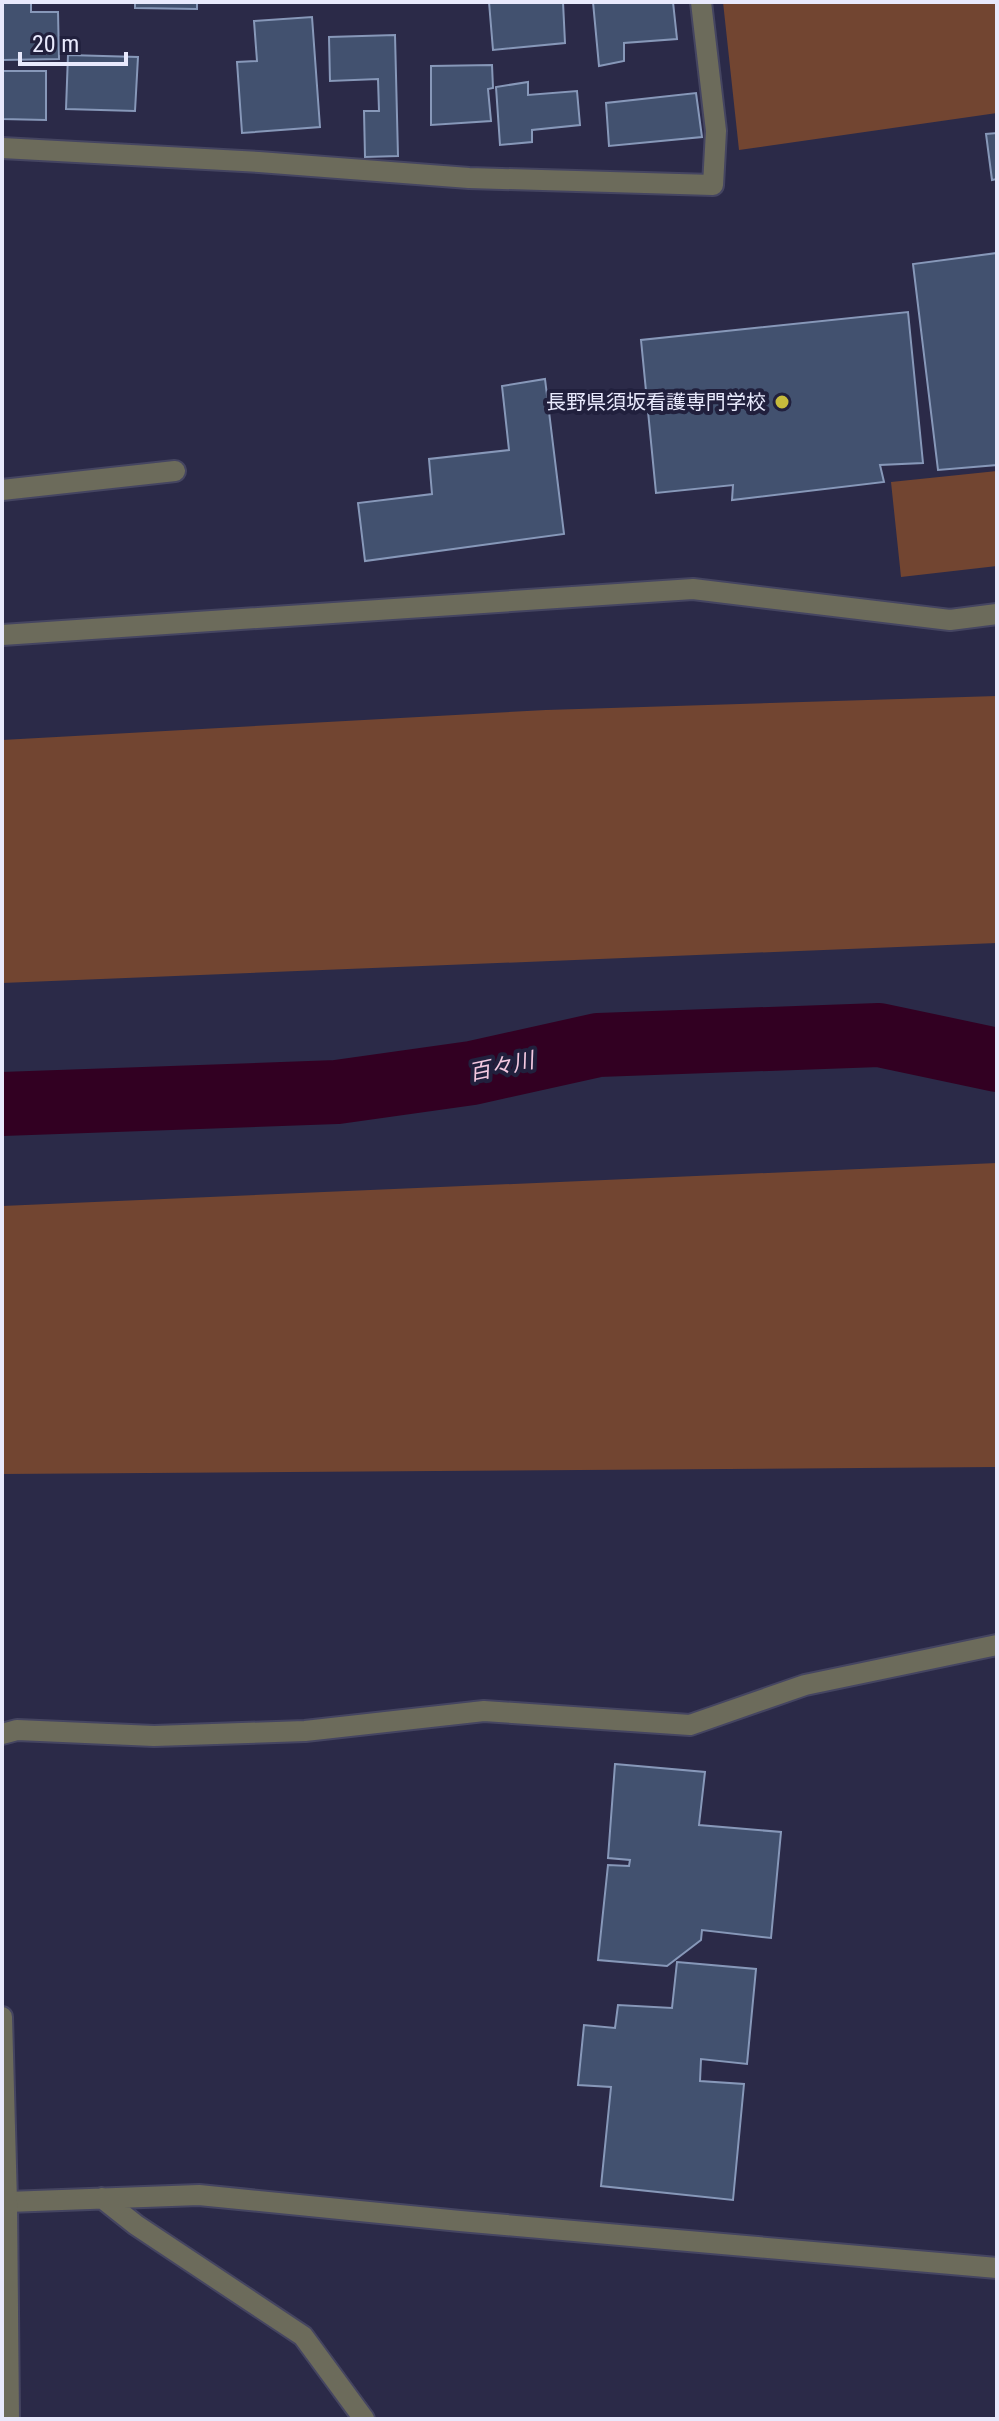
<svg xmlns="http://www.w3.org/2000/svg" width="999" height="2421" viewBox="0 0 999 2421" font-family="'Roboto Condensed','Noto Sans JP',sans-serif">
<style>
.green{fill:#724531}
.lines{fill:none;stroke-linecap:round;stroke-linejoin:round}
.river{stroke:#320022;stroke-width:64}
.building{fill:#42516f;stroke:#8798b9;stroke-width:2}
.minor-casing{stroke:#454561;stroke-width:24}
.tertiary-casing{stroke:#454561;stroke-width:24}
.minor{stroke:#6c6b5b;stroke-width:20}
.tertiary{stroke:#6c6b5b;stroke-width:20}
.poi-dot{fill:#c7bb3c;stroke:#21203d;stroke-width:3}
.labels{text-anchor:middle;stroke-width:8;stroke-linejoin:round;paint-order:stroke}
.poi-label{font-size:20px;fill:#e8e9fc;stroke:#21203d;text-anchor:end}
.water-label{font-size:22px;font-style:italic;fill:#f4c8e0;stroke:#21203d}
</style>
<rect width="100%" height="100%" fill="#2b2a48"/>
<!-- green -->
<path class="green" d="M723,2H997V113L739,150Z
M997,471V566L901,577L891,482Z
M997,696V943L2,983V740L546,710Z
M997,1163V1467L2,1474V1206Z"/>
<g class="lines">
<!-- river -->
<path class="river" d="M2,1104L337,1092L472,1073L598,1045L879,1035L997,1060"/>
</g>
<!-- building -->
<path class="building" d="M2,2H31V12H58L59,59L2,60Z
M135,2H197V9L135,8Z
M489,2H563L565,43L493,50Z
M593,2H673L677,39L624,43V61L599,66Z
M312,17L320,127L242,133L237,62L257,61L254,21Z
M395,35L398,156L365,157L364,111H379L378,79L330,81L329,37Z
M68,55L138,57L135,111L66,109Z
M492,65L493,88L488,89L491,121L431,125V66Z
M2,71H46V120L2,119Z
M528,82V95L577,91L580,125L532,130V142L500,145L496,87Z
M696,93L702,137L609,146L606,103Z
M997,133V179L992,180L986,134Z
M997,253V465L938,470L913,264Z
M908,312L923,463L880,465L884,482L732,500L733,485L656,493L641,340Z
M545,379L564,534L365,561L358,503L432,494L429,459L509,450L502,386Z
M615,1764L705,1772L699,1825L781,1832L771,1938L702,1930L701,1940L667,1966L598,1960L608,1865L629,1866L630,1860L608,1858Z
M677,1962L756,1969L747,2064L701,2059L700,2081L744,2084L733,2200L601,2186L611,2087L578,2085L584,2025L615,2028L618,2005L672,2008Z"/>
<g class="lines">
<defs>
<path id="minor" d="M2,148L259,162L469,178L713,185L716,131L701,2
M2,490L175,471
M2,635L693,589L950,620L997,614
M2,1734L17,1730L154,1736L305,1731L484,1711L690,1725L805,1685L997,1645
M102,2198L136,2225L303,2336L364,2419
M7,2202L199,2195L460,2221L997,2268"/>
<path id="tertiary" d="M2,2017L7,2202L9,2419"/>
</defs>
<!-- minor casing -->
<use href="#minor" class="minor-casing"/>
<!-- tertiary casing -->
<use href="#tertiary" class="tertiary-casing"/>
<!-- minor -->
<use href="#minor" class="minor"/>
<!-- tertiary -->
<use href="#tertiary" class="tertiary"/>
</g>
<!-- markers -->
<circle class="poi-dot" cx="782" cy="402" r="8"/>
<g class="labels">
<!-- poi labels -->
<g class="poi-label">
<text x="766" y="409">長野県須坂看護専門学校</text>
</g>
<!-- water labels -->
<g class="water-label">
<text transform="translate(501 1066) rotate(-12)" y="8">百々川</text>
</g>
</g>
<!-- border -->
<rect width="999" height="2421" fill="none" stroke="#e8e9fc" stroke-width="8"/>
<!-- scale -->
<path d="M20 52v12h106v-12" fill="none" stroke="#e8e9fc" stroke-width="4"/>
<text x="32" y="52" font-size="24" fill="#e8e9fc" stroke="#21203d" stroke-width="6" paint-order="stroke">20 m</text>
</svg>
